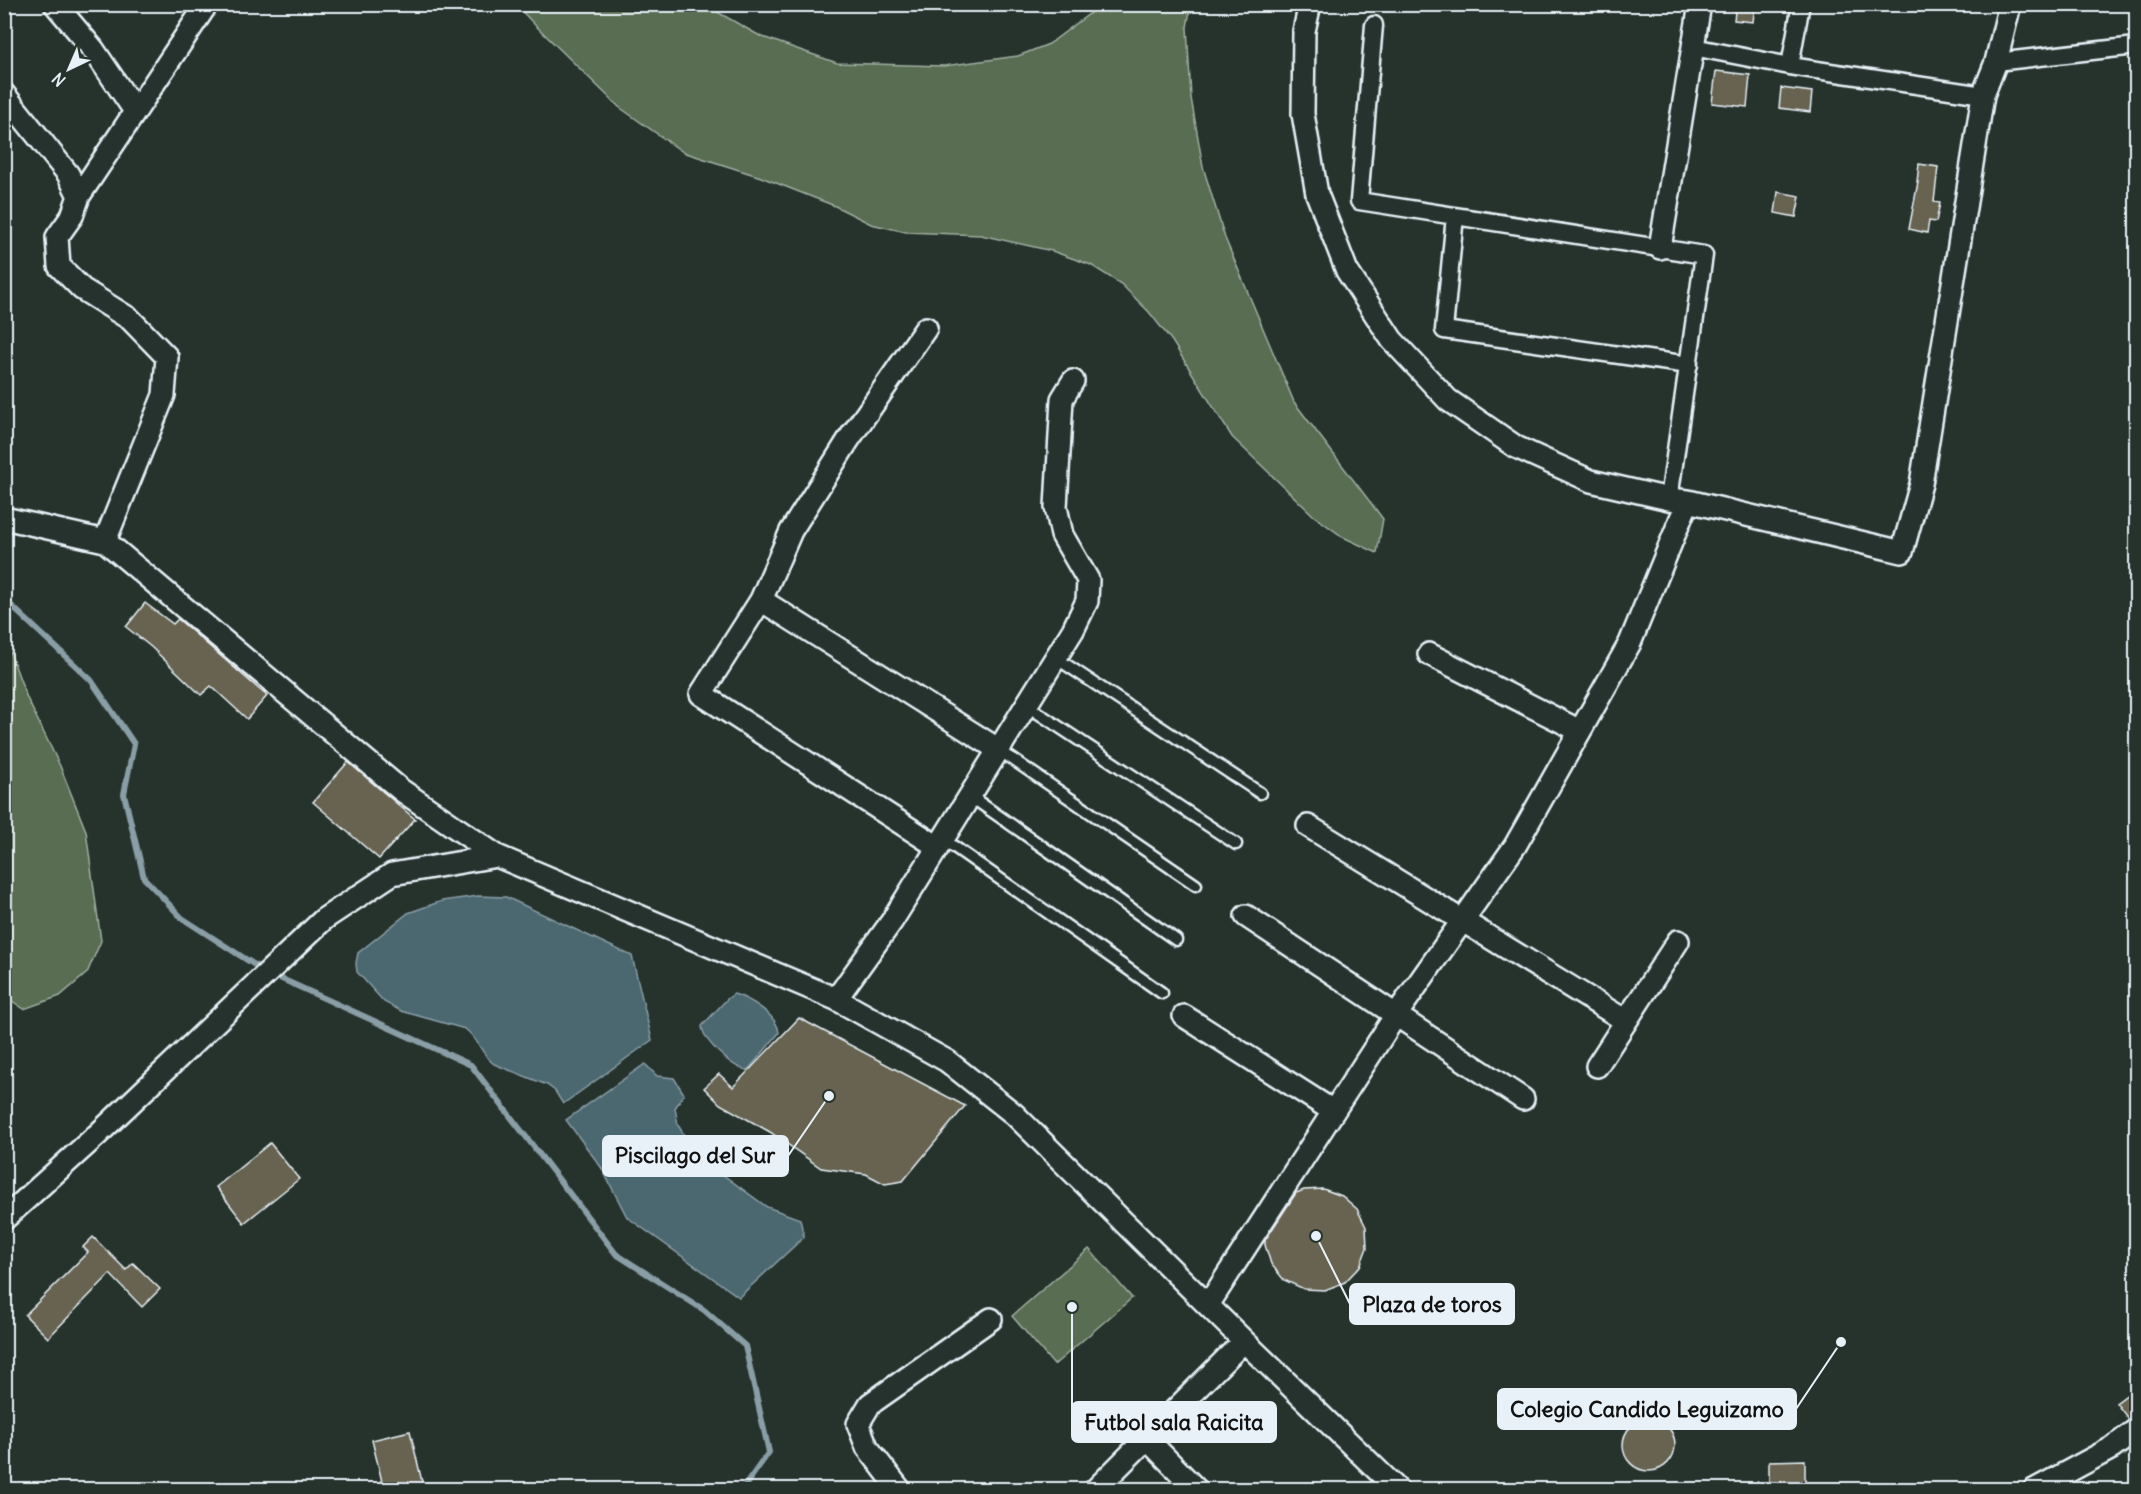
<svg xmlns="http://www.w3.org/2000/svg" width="2141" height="1494" viewBox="0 0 2141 1494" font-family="Delius,sans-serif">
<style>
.green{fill:#586d51;stroke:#a0afa4;stroke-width:1.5}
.water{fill:#4b6771;stroke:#8a9ea7;stroke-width:1.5}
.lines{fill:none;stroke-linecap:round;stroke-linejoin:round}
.stream{stroke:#8a9ea7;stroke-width:6}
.building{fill:#686451;stroke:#e8f1f8;stroke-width:1.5}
.service-casing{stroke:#e8f1f8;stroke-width:15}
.pedestrian-casing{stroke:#e8f1f8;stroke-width:21}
.minor-casing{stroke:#e8f1f8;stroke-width:26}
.service{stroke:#26332d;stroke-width:10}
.pedestrian{stroke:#26332d;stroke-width:16}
.minor{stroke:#26332d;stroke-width:21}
.leader{fill:none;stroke:#e8f1f8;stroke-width:2}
.callout-dot{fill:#e8f1f8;stroke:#26332d;stroke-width:2}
.callout{fill:#e8f1f8;stroke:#e8f1f8;stroke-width:2}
.callout-label{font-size:22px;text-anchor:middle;font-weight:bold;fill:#111}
</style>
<rect width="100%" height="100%" fill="#26332d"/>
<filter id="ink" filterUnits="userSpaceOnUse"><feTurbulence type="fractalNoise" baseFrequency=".0167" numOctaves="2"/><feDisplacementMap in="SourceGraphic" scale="12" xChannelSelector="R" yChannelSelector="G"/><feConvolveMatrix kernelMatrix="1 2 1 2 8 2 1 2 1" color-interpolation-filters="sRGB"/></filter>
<g filter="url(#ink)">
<!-- green -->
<path class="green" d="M516,5H705L760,36L837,63L944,66L1018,56L1049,44L1101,5H1191L1187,27L1191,98L1203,167L1225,238L1294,402L1383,519L1377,553L1343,537L1314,516L1232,437L1172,341L1149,312L1121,284L1091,265L1052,251L981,235L906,232L871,224L835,206L761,177L683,152L619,107L534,24Z
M5,639L27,698L60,766L86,831L101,941L87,973L60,996L24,1009L5,996Z
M1089,1249L1132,1298L1054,1365L1012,1316Z"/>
<!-- water -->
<path class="water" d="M478,896L506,897L632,956L652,1040L563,1104L555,1091L547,1085L494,1064C481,1054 478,1038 465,1029L401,1011L384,1002L357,972L356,963L358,953L408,913L442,901Z
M734,994C750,999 778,1015 779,1033L748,1070C733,1069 703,1041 702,1026L727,999Z
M645,1064L657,1076L674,1078L684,1094L675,1108L678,1125L696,1155L767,1207L800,1219L804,1237L739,1297L627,1217L601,1167L566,1120Z"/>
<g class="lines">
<!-- stream -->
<path class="stream" d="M4,599L91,680L134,744L124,794L144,878L182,918L264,971
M273,975L471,1065L616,1254L704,1310L745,1346L769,1452L742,1490"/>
</g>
<!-- building -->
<path class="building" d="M1736,4H1755L1753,22L1734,20Z
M1716,71L1750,75L1747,107L1712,103Z
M1781,88L1812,92L1810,112L1779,108Z
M1919,164L1938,167L1934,202L1940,203L1936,222L1929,221L1927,233L1909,229L1918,182H1917Z
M1778,192L1800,196L1796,217L1775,213Z
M145,603L173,624L178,619L267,696L247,719L211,686L201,695L151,647L126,627Z
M348,762L415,819L379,859L313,802Z
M799,1018L965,1106L903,1181L885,1184L866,1174L821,1168L770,1132L720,1104L704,1088L719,1074L733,1087Z
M270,1143L299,1179L244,1223L216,1187Z
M1323,1189L1342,1196L1357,1209L1366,1227L1367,1248L1360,1266L1345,1282L1325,1290L1304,1289L1284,1280L1271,1264L1265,1245V1240L1296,1193L1304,1190Z
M93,1237L126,1270L133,1263L160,1289L142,1307L110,1274L48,1338L25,1315L88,1252L83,1247Z
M2136,1388V1418L2129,1420L2116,1403Z
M1623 1445a26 26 0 1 1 52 0a26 26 0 1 1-52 0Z
M410,1431L424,1490H384L372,1440Z
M1805,1460V1487H1769V1461Z"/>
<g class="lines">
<defs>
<path id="service" d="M1056,658L1260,793
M1026,705L1236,844
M999,750L1196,885
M970,796L1176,940
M943,839L1162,993"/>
<path id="pedestrian" d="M1374,25L1359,201L1704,255L1669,499
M1693,47L1790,66L1983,95
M1996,62L2136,46
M1790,66L1801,4
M1455,216L1444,330L1689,365"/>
<path id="minor" d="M55,4L93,49L135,111
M1310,4L1304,31L1303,114L1317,194L1347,271L1392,340L1448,400L1516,447L1591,481L1669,499L1688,501L1902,552L1921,484L1983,95L1996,62L2010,4
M4,94L68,174L79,196L72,216L57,237L59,266L82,289L130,319L167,357L164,395L105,541
M79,196L207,4
M1660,248L1700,4
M926,328L849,439L791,531L761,600L701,694L938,847
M4,518L105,541L401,790L497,856L836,999L947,1061L1014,1114L1244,1341L1398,1490
M761,600L999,750
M1429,654L1580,731
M1308,826L1626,1021
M1246,916L1523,1099
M836,999L892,921L1073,630L1087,601L1088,580L1062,535L1056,507L1062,399L1073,381
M1184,1016L1333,1111
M1597,1066L1678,941
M4,1219L97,1135L324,919L392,874L497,856
M1208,1305L1396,1015L1515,846L1630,643L1688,501
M1147,1439L1197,1490
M900,1490L867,1447L858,1424L870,1404L991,1319
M1095,1490L1244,1341
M2034,1490L2112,1448L2136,1430"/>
</defs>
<!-- service casing -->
<use href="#service" class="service-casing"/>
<!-- pedestrian casing -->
<use href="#pedestrian" class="pedestrian-casing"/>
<!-- minor casing -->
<use href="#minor" class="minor-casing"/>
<!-- service -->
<use href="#service" class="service"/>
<!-- pedestrian -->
<use href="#pedestrian" class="pedestrian"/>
<!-- minor -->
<use href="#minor" class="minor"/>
</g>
</g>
<!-- callouts -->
<path class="leader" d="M829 1096L788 1156M1316 1236L1350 1304M1841 1342L1796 1409M1072 1307L1072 1422"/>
<g class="callout-dot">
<circle cx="829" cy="1096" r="6"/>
<circle cx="1316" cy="1236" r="6"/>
<circle cx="1841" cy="1342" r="6"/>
<circle cx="1072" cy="1307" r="6"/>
</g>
<g class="callout">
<rect x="603" y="1136" width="185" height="40" rx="6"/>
<rect x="1350" y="1284" width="164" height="40" rx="6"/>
<rect x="1498" y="1389" width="298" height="40" rx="6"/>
<rect x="1072" y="1402" width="204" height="40" rx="6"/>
</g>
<g class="callout-label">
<text x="695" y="1163">Piscilago del Sur</text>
<text x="1432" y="1312">Plaza de toros</text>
<text x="1647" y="1417">Colegio Candido Leguizamo</text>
<text x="1174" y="1430">Futbol sala Raicita</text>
</g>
<!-- margin -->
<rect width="2141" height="1494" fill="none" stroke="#26332d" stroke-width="24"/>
<rect x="12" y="12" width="2117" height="1470" fill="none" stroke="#e8f1f8" stroke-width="2" filter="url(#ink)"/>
<!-- north arrow -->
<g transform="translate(69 69) rotate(224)" stroke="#26332d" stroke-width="4.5" paint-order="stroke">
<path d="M0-4.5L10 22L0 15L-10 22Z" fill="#e8f1f8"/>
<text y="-9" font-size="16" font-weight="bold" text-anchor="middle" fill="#e8f1f8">N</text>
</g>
</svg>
